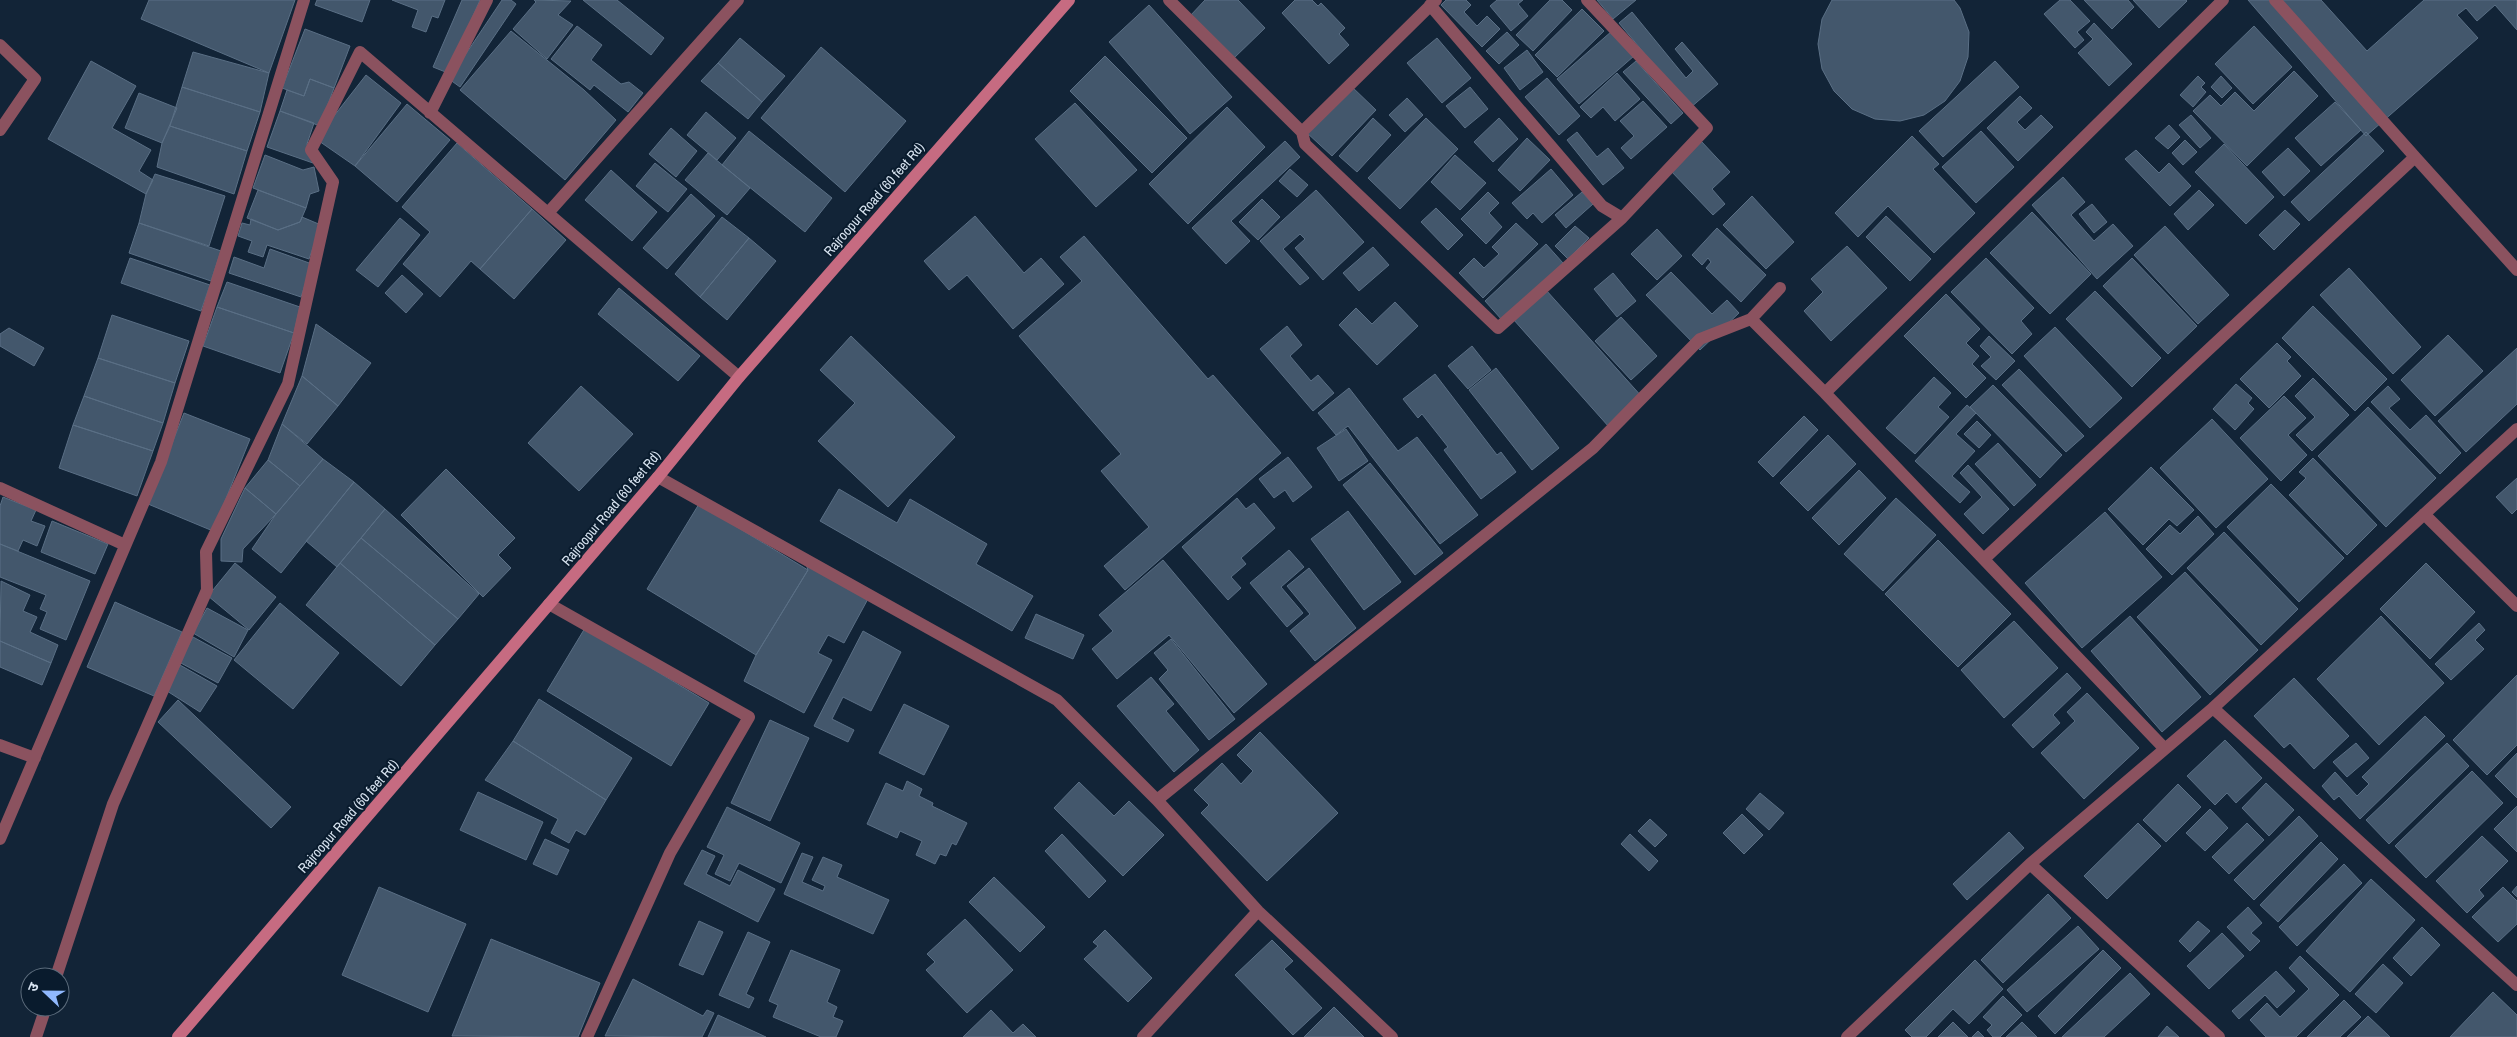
<svg xmlns="http://www.w3.org/2000/svg" width="2517" height="1037" viewBox="0 0 2517 1037" font-family="'Archivo Narrow','Noto Sans Devanagari',sans-serif">
<style>
.building{fill:#43576c;stroke:#5a6f85}
.lines{fill:none;stroke-linecap:round;stroke-linejoin:round}
.street{stroke:#8b525f;stroke-width:12}
.secondary{stroke:#c66b81;stroke-width:12}
.labels{text-anchor:middle;stroke-width:4;stroke-linejoin:round;paint-order:stroke}
.street-label{font-size:14px;fill:#d7e3f0;stroke:#091b2d}
</style>
<rect width="100%" height="100%" fill="#122437"/>
<!-- building -->
<path class="building" d="M149,0H295L269,73L141,19Z
M317,0H370L362,22L315,5Z
M392,0H445L438,18L432,16L426,32L412,27L418,10Z
M462,0H480L448,73L433,67Z
M502,0H511L516,4L460,87L449,79Z
M534,0L571,1L558,15L573,25L547,59L513,29L536,2Z
M583,0H617L664,38L651,55Z
M1205,0H1238L1265,28L1233,59L1190,16Z
M1295,0H1312L1318,6L1321,3L1345,28L1339,34L1349,45L1329,64L1282,13Z
M1446,0H1466L1471,5L1464,12L1477,26L1487,16L1500,29L1482,47L1441,5Z
M1497,0H1523L1518,4L1528,16L1511,31L1490,6Z
M1550,0H1562L1572,10L1533,51L1516,35Z
M1597,0H1636L1613,19Z
M1832,0H1954L1960,8L1969,32L1968,57L1960,81L1945,101L1924,115L1900,121L1875,119L1852,109L1834,91L1822,69L1818,44L1822,19Z
M2060,0H2070L2090,21L2077,32L2084,40L2075,48L2044,14Z
M2084,0H2128L2134,7L2112,29Z
M2133,0H2186L2187,1L2159,28Z
M2248,0H2321L2367,51L2424,0H2517V30L2495,5L2477,21L2466,8L2457,15L2478,38L2366,136Z
M1149,5L1232,97L1190,134L1109,42Z
M1582,9L1604,31L1557,77L1535,55Z
M1632,12L1686,78L1693,71L1675,49L1682,42L1718,84L1690,108L1619,23Z
M2094,23L2132,64L2109,86L2078,53L2093,39L2086,32Z
M577,26L602,45L591,60L621,84L629,82L643,93L628,112L594,85L590,90L551,59Z
M2254,26L2292,67L2253,104L2215,64Z
M305,29L350,46L334,88L310,79L304,96L282,88Z
M511,31L584,90L616,120L565,180L460,90Z
M1612,31L1634,56L1579,104L1557,79Z
M1507,32L1519,45L1499,64L1486,51Z
M740,38L785,76L762,102L718,63Z
M1437,38L1471,78L1442,103L1407,63Z
M821,47L906,121L845,192L761,118Z
M1527,50L1543,72L1520,90L1504,68Z
M193,52L269,73L260,112L182,87Z
M1105,56L1187,138L1152,173L1070,91Z
M91,61L136,86L112,128L151,150L139,171L153,180L146,194L48,139Z
M1636,61L1683,113L1671,124L1623,72Z
M1995,61L2019,87L1943,157L1919,131Z
M718,63L762,102L748,119L701,81Z
M2294,71L2318,96L2247,166L2193,111L2210,95L2221,106L2235,92L2254,111Z
M1617,73L1640,99L1615,121L1603,107L1591,118L1580,107Z
M366,75L401,103L355,166L316,139Z
M2198,76L2205,83L2201,87L2206,92L2193,107L2180,95Z
M2221,76L2232,88L2222,98L2211,87Z
M1547,78L1580,116L1559,135L1525,97Z
M310,79L334,88L320,126L280,111L287,90L304,96Z
M1350,85L1376,110L1332,156L1306,132Z
M182,87L260,112L247,151L170,126Z
M1470,87L1488,109L1465,128L1446,106Z
M139,93L177,108L162,143L125,128Z
M2020,96L2032,108L2017,122L2025,130L2041,115L2053,127L2018,161L1987,128Z
M1407,98L1423,115L1405,132L1389,115Z
M1643,101L1667,127L1631,159L1621,148L1634,136L1620,121Z
M2335,102L2361,130L2321,166L2295,138Z
M1075,103L1137,170L1096,207L1035,139Z
M407,104L450,140L397,202L355,166Z
M1227,107L1265,147L1188,224L1149,184Z
M280,111L314,123L307,144L313,163L267,147Z
M706,112L736,138L717,160L687,135Z
M2191,115L2211,138L2200,148L2179,125Z
M1373,118L1391,135L1357,172L1339,156Z
M1426,118L1458,149L1400,209L1368,178Z
M1499,118L1518,139L1493,162L1474,142Z
M2169,125L2180,137L2168,149L2155,138Z
M170,126L247,151L234,194L157,167L162,143Z
M671,128L697,151L676,177L649,154Z
M749,131L832,198L805,232L722,165Z
M1981,131L2014,167L1976,203L1942,167Z
M1577,132L1597,157L1608,148L1624,168L1603,185L1567,140Z
M2366,132L2384,151L2309,221L2291,202Z
M1912,136L1939,164L1933,169L1975,213L1934,253L1888,206L1858,237L1835,213Z
M1527,138L1550,160L1520,191L1498,170Z
M2185,140L2197,152L2183,165L2172,153Z
M1285,141L1300,157L1231,221L1250,241L1226,264L1192,228Z
M1701,141L1730,172L1712,189L1725,204L1713,215L1670,170Z
M457,143L532,209L480,269L471,261L440,297L403,264L430,232L402,207Z
M2224,144L2274,197L2246,224L2195,172Z
M2288,148L2310,171L2284,196L2262,172Z
M2136,150L2159,173L2169,163L2191,186L2170,206L2125,159Z
M708,153L750,188L727,215L685,180Z
M265,155L303,170L314,167L319,191L310,194L306,208L253,188Z
M1455,155L1486,183L1460,210L1431,182Z
M655,163L687,189L668,212L636,186Z
M1290,169L1308,185L1297,197L1279,181Z
M1551,169L1573,195L1542,223L1533,213L1527,219L1512,203Z
M611,170L657,212L632,241L585,200Z
M155,174L225,196L209,246L139,223L146,194Z
M2063,177L2085,202L2071,215L2094,241L2113,224L2133,246L2097,279L2032,205Z
M258,190L306,208L300,222L278,230L247,218Z
M1316,190L1364,242L1323,280L1295,248L1305,239L1300,234L1283,249L1309,278L1300,285L1260,241Z
M2199,190L2214,205L2188,230L2174,214Z
M1488,192L1499,203L1489,213L1502,227L1486,244L1461,219Z
M1582,192L1593,204L1566,228L1555,215Z
M691,194L715,216L667,269L643,248Z
M1752,196L1794,242L1766,269L1723,225Z
M1262,199L1280,217L1258,240L1239,222Z
M2092,204L2107,222L2094,233L2079,214Z
M1436,208L1463,235L1448,250L1421,222Z
M532,209L566,240L514,299L480,269Z
M2285,210L2300,224L2274,250L2259,235Z
M2032,212L2091,274L2050,314L1990,253Z
M975,216L1024,273L1041,258L1064,284L1013,329L967,275L949,290L924,261Z
M1886,216L1931,259L1910,281L1866,237Z
M302,217L321,225L309,259L267,245L263,257L248,252L252,241L238,236L242,223L250,225L251,219L278,230L300,222Z
M722,217L749,238L700,297L675,274Z
M400,218L420,235L378,287L356,270Z
M139,223L221,251L211,281L129,253Z
M1516,223L1538,244L1483,298L1459,273L1474,258L1484,268L1499,254L1492,247Z
M1575,226L1589,238L1568,259L1555,246Z
M2165,226L2229,295L2198,324L2134,255Z
M1717,228L1766,275L1741,302L1706,268L1711,262L1708,258L1702,265L1692,255Z
M1657,229L1682,256L1657,280L1631,254Z
M1084,236L1208,379L1213,375L1281,453L1125,590L1104,566L1149,527L1101,471L1121,454L1019,336L1082,281L1060,257Z
M749,238L776,261L727,320L700,297Z
M1546,244L1563,263L1502,320L1485,301Z
M1847,246L1887,288L1831,341L1804,311L1823,292L1811,279Z
M1373,247L1389,265L1359,291L1343,273Z
M270,249L312,264L301,297L229,273L234,257L264,268Z
M130,258L210,285L201,311L121,283Z
M1986,258L2034,308L2021,321L2032,334L2012,354L1951,292Z
M2132,258L2197,326L2168,354L2103,286Z
M2349,268L2421,347L2393,374L2320,295Z
M1671,272L1712,314L1727,300L1739,313L1700,350L1646,295Z
M1613,273L1636,301L1617,317L1594,289Z
M402,275L423,294L406,313L385,293Z
M227,282L300,307L294,333L217,307Z
M619,288L700,356L678,381L598,314Z
M1546,290L1643,398L1609,427L1513,319Z
M2095,291L2161,358L2132,387L2066,319Z
M1946,294L1980,329L1966,343L1979,356L1972,364L1986,378L1966,398L1904,336Z
M1395,302L1418,326L1377,365L1339,325L1356,308L1372,324Z
M2313,306L2387,379L2355,411L2282,338Z
M217,307L294,333L280,373L203,346Z
M112,315L189,341L175,383L98,358Z
M1621,317L1657,356L1631,380L1595,341Z
M316,324L371,363L338,406L302,376Z
M1287,326L1302,345L1290,356L1311,381L1318,375L1334,393L1313,411L1260,349Z
M2055,327L2122,398L2090,428L2024,356Z
M9,328L44,348L34,366L0,346V334Z
M2448,335L2483,371L2435,416L2401,380Z
M851,336L955,437L888,507L818,441L855,403L820,370Z
M1989,336L2015,361L1996,380L1981,366L1991,357L1980,346Z
M2277,343L2291,357L2287,361L2301,376L2269,408L2240,379Z
M1472,346L1491,370L1468,389L1448,366Z
M2517,348V404L2466,452L2438,421Z
M98,358L175,383L163,423L84,396Z
M1496,368L1559,448L1532,470L1469,390Z
M2019,369L2084,436L2066,452L2002,385Z
M1435,374L1497,455L1501,452L1516,472L1481,499L1444,450L1448,447L1422,414L1418,418L1403,399Z
M302,376L338,406L307,444L282,424Z
M1934,377L1951,393L1938,407L1949,417L1915,454L1886,428Z
M2313,378L2349,415L2312,451L2296,435L2315,417L2295,396Z
M2236,384L2252,398L2248,403L2254,409L2235,430L2213,409Z
M1993,385L2062,455L2040,478L1970,407Z
M581,386L633,434L579,491L528,443Z
M2388,386L2400,399L2389,408L2410,430L2426,415L2461,453L2440,474L2371,402Z
M1349,388L1398,451L1417,437L1478,515L1440,544L1348,426L1336,435L1318,413Z
M84,396L163,423L153,451L73,425Z
M2284,396L2306,418L2288,435L2307,455L2281,481L2240,438Z
M1967,405L1976,413L1956,434L1975,451L1952,476L1970,492L1960,503L1915,461Z
M2368,407L2436,478L2386,527L2318,456Z
M184,413L250,439L213,531L148,504Z
M1804,416L1818,430L1773,477L1758,462Z
M2212,419L2268,479L2216,528L2160,468Z
M1977,421L1991,435L1979,448L1964,434Z
M282,424L323,459L300,486L268,460Z
M73,425L153,451L137,496L59,468Z
M1346,429L1368,461L1339,481L1317,448Z
M1828,435L1856,464L1808,511L1780,483Z
M1998,443L2036,485L2014,506L1975,464Z
M1288,457L1312,487L1293,502L1285,490L1274,498L1259,479Z
M2313,458L2377,525L2347,555L2289,495L2306,478L2299,472Z
M323,459L354,482L281,573L252,549L276,514Z
M268,460L300,486L276,514L245,488Z
M1370,463L1443,553L1415,575L1343,485Z
M1968,465L2009,509L1983,534L1964,514L1982,497L1960,473Z
M2151,467L2194,510L2177,526L2169,519L2143,545L2108,509Z
M446,469L515,538L498,555L511,568L483,597L401,515Z
M1859,470L1886,498L1839,545L1812,518Z
M2517,478V509L2512,514L2496,497Z
M354,482L385,509L337,567L306,541Z
M2271,484L2344,558L2299,602L2227,527Z
M245,488L276,514L243,549L242,562L221,561V539Z
M839,489L897,523L910,499L987,544L976,564L1033,596L1012,631L820,521Z
M3,497L36,510L31,521L45,526L37,546L23,540L18,551L0,544V506Z
M1237,498L1246,509L1254,503L1275,528L1241,558L1246,564L1231,577L1241,588L1228,600L1182,547Z
M1896,498L1936,535L1883,591L1844,554Z
M699,504L808,570L756,655L647,589Z
M385,509L479,594L458,619L361,538Z
M1348,511L1401,582L1364,610L1311,539Z
M2105,512L2162,577L2082,648L2025,583Z
M2198,516L2214,534L2172,575L2146,549L2170,525L2180,534Z
M52,521L108,544L95,574L41,552Z
M2224,532L2298,609L2261,645L2187,568Z
M361,538L458,619L435,645L340,563Z
M1938,540L2011,614L1958,667L1885,594Z
M0,544L90,581L66,640L40,629L47,612L40,609L46,595L0,577Z
M1289,550L1304,567L1281,587L1303,613L1287,627L1250,583Z
M1163,560L1267,684L1234,713L1169,635L1117,679L1092,649L1113,631L1099,615Z
M235,563L276,597L249,630L208,596Z
M340,563L435,645L401,686L306,605Z
M2426,563L2475,612L2430,659L2380,609Z
M806,564L869,597L844,643L828,635L818,653L832,660L804,713L744,681L756,655L808,570Z
M1309,568L1356,628L1315,661L1290,631L1310,614L1287,586Z
M2185,572L2258,650L2210,695L2137,617Z
M1,581L30,595L23,611L37,617L30,632L58,645L51,663L0,641Z
M115,602L182,632L154,696L87,667Z
M280,603L339,653L293,709L234,660Z
M207,608L248,630L234,657L193,633Z
M1036,614L1084,635L1073,659L1025,638Z
M2130,616L2201,697L2162,732L2091,651Z
M2381,616L2444,683L2379,745L2317,679Z
M2014,621L2058,668L2004,718L1961,670Z
M2479,623L2485,630L2475,640L2484,649L2451,680L2435,664Z
M585,628L709,703L671,766L547,691Z
M863,631L901,652L871,711L843,697L832,719L854,730L848,742L814,726Z
M193,637L232,658L218,683L179,662Z
M1171,639L1235,719L1209,740L1159,679L1168,670L1154,653Z
M0,641L51,663L42,685L0,667Z
M180,665L217,686L200,712L167,691Z
M2067,673L2081,688L2053,715L2060,723L2033,748L2012,725Z
M2517,675V745L2487,775L2453,740Z
M1151,677L1174,704L1166,711L1199,750L1174,772L1117,706Z
M2294,678L2349,736L2314,769L2290,743L2284,748L2254,716Z
M2087,693L2139,748L2084,799L2041,753L2075,721L2067,712Z
M539,699L632,758L606,800L513,741Z
M178,700L291,807L271,828L158,722Z
M904,704L949,726L924,775L879,753Z
M2425,716L2445,736L2360,819L2339,796L2334,800L2322,786L2335,772L2357,796L2369,784L2362,777Z
M770,720L809,738L770,821L731,803Z
M1260,732L1338,813L1267,881L1201,813L1209,805L1194,790L1222,763L1241,784L1253,771L1237,755Z
M2225,740L2262,778L2236,803L2227,793L2215,805L2187,776Z
M513,741L606,800L585,835L576,830L569,843L551,833L558,819L485,780Z
M2356,743L2369,758L2347,777L2333,762Z
M2447,743L2469,766L2389,844L2366,820Z
M2517,753V798L2495,776Z
M2472,771L2503,803L2426,878L2395,846Z
M907,781L922,789L919,796L933,803L932,806L967,823L956,845L952,843L946,856L940,854L935,864L916,855L922,841L900,831L897,838L867,824L886,783L903,791Z
M1079,782L1114,816L1129,801L1164,835L1123,876L1054,808Z
M2266,783L2294,810L2269,836L2242,808Z
M2178,784L2201,807L2166,842L2143,820Z
M478,792L543,822L526,860L460,830Z
M1760,793L1784,813L1769,830L1746,809Z
M2517,806V852L2494,829Z
M727,807L800,843L781,883L739,863L730,881L715,874L724,855L707,847Z
M2210,809L2228,828L2205,851L2186,833Z
M1742,814L1763,835L1744,854L1723,833Z
M2299,816L2318,836L2254,900L2234,880Z
M1650,819L1667,835L1655,847L1638,831Z
M2138,823L2161,846L2107,899L2084,876Z
M2247,823L2264,840L2229,874L2212,857Z
M2009,832L2024,848L1967,900L1953,884Z
M1062,834L1106,881L1089,898L1045,851Z
M1630,834L1658,861L1649,871L1621,844Z
M2482,836L2508,861L2479,890L2484,896L2467,913L2436,881Z
M545,839L569,850L557,875L533,864Z
M2321,842L2338,859L2278,922L2260,905Z
M702,850L715,856L706,874L730,886L738,870L775,889L758,922L684,884Z
M802,853L813,857L802,882L823,891L825,886L812,880L823,857L842,865L837,877L889,900L873,934L784,894Z
M2344,864L2362,883L2297,946L2279,927Z
M994,877L1045,927L1020,952L969,902Z
M2371,879L2415,920L2350,992L2306,951Z
M2517,886V897L2512,892Z
M379,887L466,924L428,1012L342,975Z
M2503,887L2517,901V924L2498,942L2472,917Z
M2048,894L2071,918L2003,983L1981,960Z
M2248,907L2262,923L2251,933L2260,941L2250,951L2227,927Z
M965,919L1013,970L967,1013L926,970L935,962L927,954Z
M699,921L723,932L703,975L679,965Z
M2198,921L2210,931L2190,952L2179,941Z
M2078,926L2099,949L2027,1012L2007,990Z
M2422,927L2440,945L2411,976L2393,958Z
M1105,930L1152,978L1128,1002L1084,959L1098,946L1093,942Z
M748,932L770,942L746,994L754,998L749,1008L719,995Z
M2222,933L2244,956L2209,989L2187,966Z
M491,939L600,983L578,1037L452,1036Z
M1272,940L1293,961L1284,969L1322,1008L1293,1035L1235,975Z
M791,950L840,970L827,1002L837,1007L833,1017L843,1021L836,1037H821L773,1017L778,1005L769,1001Z
M2103,950L2121,968L2055,1034L2038,1016Z
M2300,956L2339,995L2296,1037H2266L2250,1020L2267,1003L2280,1017L2309,989L2289,968Z
M1975,960L2003,989L1969,1024L1953,1009L1926,1037H1912L1905,1030Z
M2383,964L2403,983L2376,1013L2355,994Z
M2276,971L2295,991L2277,1008L2265,995L2239,1019L2232,1011Z
M2130,973L2150,994L2104,1037H2062Z
M633,979L703,1016L707,1010L714,1013L702,1037L605,1036Z
M2493,992L2517,1015V1037H2450Z
M2003,996L2022,1015L2000,1037H1993L1987,1030L1992,1025L1983,1017Z
M2344,1000L2361,1017L2340,1037H2307Z
M1334,1007L1364,1037H1304Z
M991,1010L1013,1033L1023,1024L1036,1037H963Z
M718,1015L766,1037H708Z
M2368,1016L2390,1037H2347Z
M1953,1022L1968,1037H1938Z
M2022,1022L2037,1037H2006Z
M2167,1026L2179,1037H2158Z
M1978,1031L1984,1037H1972Z"/>
<g class="lines">
<!-- street -->
<path class="street" d="M1169,0L1302,132L1305,144L1498,328L1622,218L1707,128L1587,0
M1430,5L1602,206L1622,218
M0,45L35,79L0,130
M430,113L487,0
M1302,132L1436,0
M2415,157L2517,270
M548,213L738,0
M1751,319L1825,393L2165,749
M1825,393L2223,0
M658,477L1057,700L1157,800L1258,911L1392,1037
M0,488L125,545
M2424,514L2517,606
M1984,559L2415,157L2275,0
M549,604L749,717L670,853L587,1037
M2213,708L2517,985
M0,745L35,758
M1157,800L1593,448L1700,339L1751,319L1780,288
M0,839L161,462L304,0
M2030,864L2219,1037
M56,977L113,804L207,590L206,552L288,384L333,182L311,150L360,52L739,377
M36,1037L46,1007
M1143,1037L1258,911
M1847,1037L2030,864L2213,708L2517,429"/>
<!-- secondary -->
<path class="secondary" d="M178,1037L658,477L739,377L1069,0"/>
</g>
<g class="labels">
<!-- street labels -->
<g class="street-label">
<text transform="translate(874 199) rotate(-49)" y="5">Rajroopur Road (60 feet Rd)</text>
<text transform="translate(611 508) rotate(-50)" y="5">Rajroopur Road (60 feet Rd)</text>
<text transform="translate(348 816) rotate(-49)" y="5">Rajroopur Road (60 feet Rd)</text>
</g>
</g>
<!-- north arrow -->
<g transform="translate(45 992) rotate(292)"><circle r="24" fill="#091b2d" stroke="#5b6b7b"/>
<path d="M0-4L9 19L0 12L-9 19Z" fill="#90b8fd"/>
<text y="-8" font-size="14" font-weight="bold" text-anchor="middle" fill="#d7e3f0">उ</text>
</g>
</svg>
